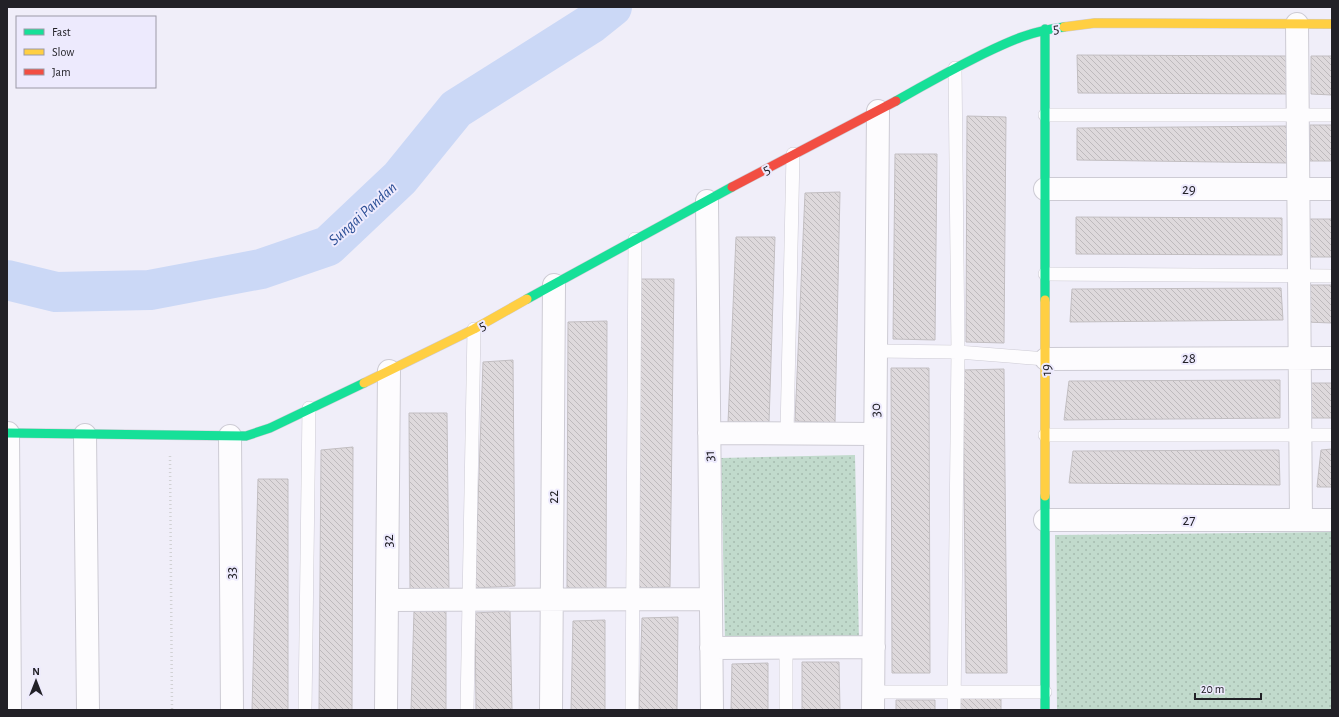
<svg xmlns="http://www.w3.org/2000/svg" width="1339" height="717" viewBox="0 0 1339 717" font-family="'Alegreya Sans',sans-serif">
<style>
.park{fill:url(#park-dots)}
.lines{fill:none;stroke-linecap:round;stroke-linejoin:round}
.river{stroke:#cbd8f6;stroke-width:40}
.building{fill:url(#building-back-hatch);stroke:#c2bec1}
.lane-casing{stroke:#cdcbd4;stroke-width:14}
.street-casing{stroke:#cdcbd4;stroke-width:24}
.fast-casing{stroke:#cdcbd4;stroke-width:10}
.slow-casing{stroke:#cdcbd4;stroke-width:10}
.jam-casing{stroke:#cdcbd4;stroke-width:10}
.path{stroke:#d1d1d4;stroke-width:2.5;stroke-dasharray:1 3;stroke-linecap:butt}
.lane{stroke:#fdfcfe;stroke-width:13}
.street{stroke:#fdfcfe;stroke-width:22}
.fast{stroke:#16e098;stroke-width:9}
.slow{stroke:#ffcf43;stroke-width:9}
.jam{stroke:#f24e42;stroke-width:9}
.labels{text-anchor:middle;stroke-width:4;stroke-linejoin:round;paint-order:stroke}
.street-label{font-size:15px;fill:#222127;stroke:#edeafd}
.water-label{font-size:16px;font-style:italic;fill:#2c4f96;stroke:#edeafd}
</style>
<defs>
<pattern id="park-dots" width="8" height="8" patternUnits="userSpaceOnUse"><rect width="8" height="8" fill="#c1dacc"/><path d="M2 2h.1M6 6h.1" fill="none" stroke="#a6bbaf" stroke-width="1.8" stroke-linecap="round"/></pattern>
<pattern id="building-back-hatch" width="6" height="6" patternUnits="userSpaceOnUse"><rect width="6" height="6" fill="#ded9dc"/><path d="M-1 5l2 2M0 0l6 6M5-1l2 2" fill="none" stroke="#bebabd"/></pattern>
</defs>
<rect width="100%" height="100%" fill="#f0eef9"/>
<!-- park -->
<path class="park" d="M855,455L859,640L725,642L721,458Z
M1332,532V710H1057L1055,535Z"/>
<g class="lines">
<!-- river -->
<path class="river" d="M7,280L56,292L150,290L261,269L328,246L400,178L456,109L592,23L612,7"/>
</g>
<!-- building -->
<path class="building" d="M1077,55L1287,56V94L1078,93Z
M1311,56H1332V95L1311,94Z
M967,116L1006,117L1004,343L966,342Z
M1310,125H1332V161H1310Z
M1287,126L1288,163L1077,160V128Z
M895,154H937L935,340L893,339Z
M840,192L835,423L795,421L805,193Z
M1076,217L1282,218V255L1076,254Z
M1307,219H1332V257H1310Z
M736,237H775L769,423H728Z
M640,279H674L670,587L632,588Z
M1307,285H1332V323L1304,322Z
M1281,288L1283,320L1070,322L1072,289Z
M607,321L606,589L567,588L568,322Z
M513,360L515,586L475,588L483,362Z
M891,368H929L930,673H892Z
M1004,369L1007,673H966L963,370Z
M1280,380V418L1064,420L1069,381Z
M1303,383H1332V418H1306Z
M409,413H447L449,590H410Z
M353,447L352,710H319L321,450Z
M1332,449V487H1317L1321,450Z
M1279,450L1280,485L1069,483L1073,451Z
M258,479H288V710H252Z
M414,611H446V710H411Z
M510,611L512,710H476L475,613Z
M678,617L677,710H639L642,618Z
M605,620V710H571L573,621Z
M802,662H839L840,710H802Z
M768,663V710H731L732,664Z
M960,695H1001V710H960Z
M896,700H935V710H896Z"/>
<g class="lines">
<defs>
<path id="lane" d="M1045,115H1332
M1045,274L1332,276
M876,351L958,352L1046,359
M787,433L793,154
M1045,435H1332
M786,648V710
M873,692H1045
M305,710L309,408
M467,710L474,329
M632,710L635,239
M954,710L958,352L955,68"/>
<path id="street" d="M1297,24L1301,520
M1045,189H1332
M707,201L712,710
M1046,359L1332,358
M8,433L10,710
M709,433L875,434
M85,435L88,710
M230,436L232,710
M1045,520H1332
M387,600L710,599
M711,648L874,647
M386,710L389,371
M551,710L554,285
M873,710L878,111"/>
<path id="fast" d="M1045,29V300
M896,101C924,85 953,69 983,54C1012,40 1032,31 1064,27
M527,299L732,187
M7,433L246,436L270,428L364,383
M1045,496V710"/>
<path id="slow" d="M1064,27L1095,23L1332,24
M1045,300V496
M364,383L474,329L527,299"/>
<path id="jam" d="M732,187L896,101"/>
</defs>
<!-- lane casing -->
<use href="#lane" class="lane-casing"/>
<!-- street casing -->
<use href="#street" class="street-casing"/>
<!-- fast casing -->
<use href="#fast" class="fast-casing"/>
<!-- slow casing -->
<use href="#slow" class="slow-casing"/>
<!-- jam casing -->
<use href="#jam" class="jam-casing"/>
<!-- path -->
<path class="path" d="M170,456L172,710"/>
<!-- lane -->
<use href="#lane" class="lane"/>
<!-- street -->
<use href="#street" class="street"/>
<!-- fast -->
<use href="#fast" class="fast"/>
<!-- slow -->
<use href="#slow" class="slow"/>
<!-- jam -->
<use href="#jam" class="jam"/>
</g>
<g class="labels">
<!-- street labels -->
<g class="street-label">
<text transform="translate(1056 28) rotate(-8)" y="5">5</text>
<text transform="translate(766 169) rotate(-29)" y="5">5</text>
<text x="1189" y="194">29</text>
<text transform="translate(482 325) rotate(-28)" y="5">5</text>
<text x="1189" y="363">28</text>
<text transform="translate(1046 370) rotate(-90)" y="5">19</text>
<text transform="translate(875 410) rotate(-89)" y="5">30</text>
<text transform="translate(709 456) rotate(-91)" y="5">31</text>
<text transform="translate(553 497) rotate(-90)" y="5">22</text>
<text x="1189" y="525">27</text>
<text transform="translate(388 541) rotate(-90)" y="5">32</text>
<text transform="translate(231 573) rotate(-90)" y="5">33</text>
</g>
<!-- water labels -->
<g class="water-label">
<text transform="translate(362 213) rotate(-42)" y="6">Sungai Pandan</text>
</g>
</g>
<!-- border -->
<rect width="1339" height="717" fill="none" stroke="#222127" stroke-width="16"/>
<!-- legend -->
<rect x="16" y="16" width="140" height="72" fill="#edeafd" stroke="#9c9aa7"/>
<rect x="24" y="29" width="20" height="6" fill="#16e098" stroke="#9c9aa7"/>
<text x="52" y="36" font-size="12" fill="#222127">Fast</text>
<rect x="24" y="49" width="20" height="6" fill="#ffcf43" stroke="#9c9aa7"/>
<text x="52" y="56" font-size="12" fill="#222127">Slow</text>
<rect x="24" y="69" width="20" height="6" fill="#f24e42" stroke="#9c9aa7"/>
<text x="52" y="76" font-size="12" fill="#222127">Jam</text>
<!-- north arrow -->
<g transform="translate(36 681)" stroke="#edeafd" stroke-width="3" paint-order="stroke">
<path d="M0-3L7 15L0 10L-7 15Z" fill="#222127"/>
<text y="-6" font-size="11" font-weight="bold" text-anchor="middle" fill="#222127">N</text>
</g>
<!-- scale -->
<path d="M1195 693v6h66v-6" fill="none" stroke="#222127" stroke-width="2"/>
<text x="1201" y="693" font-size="12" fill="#222127" stroke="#edeafd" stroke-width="3" paint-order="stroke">20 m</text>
</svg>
